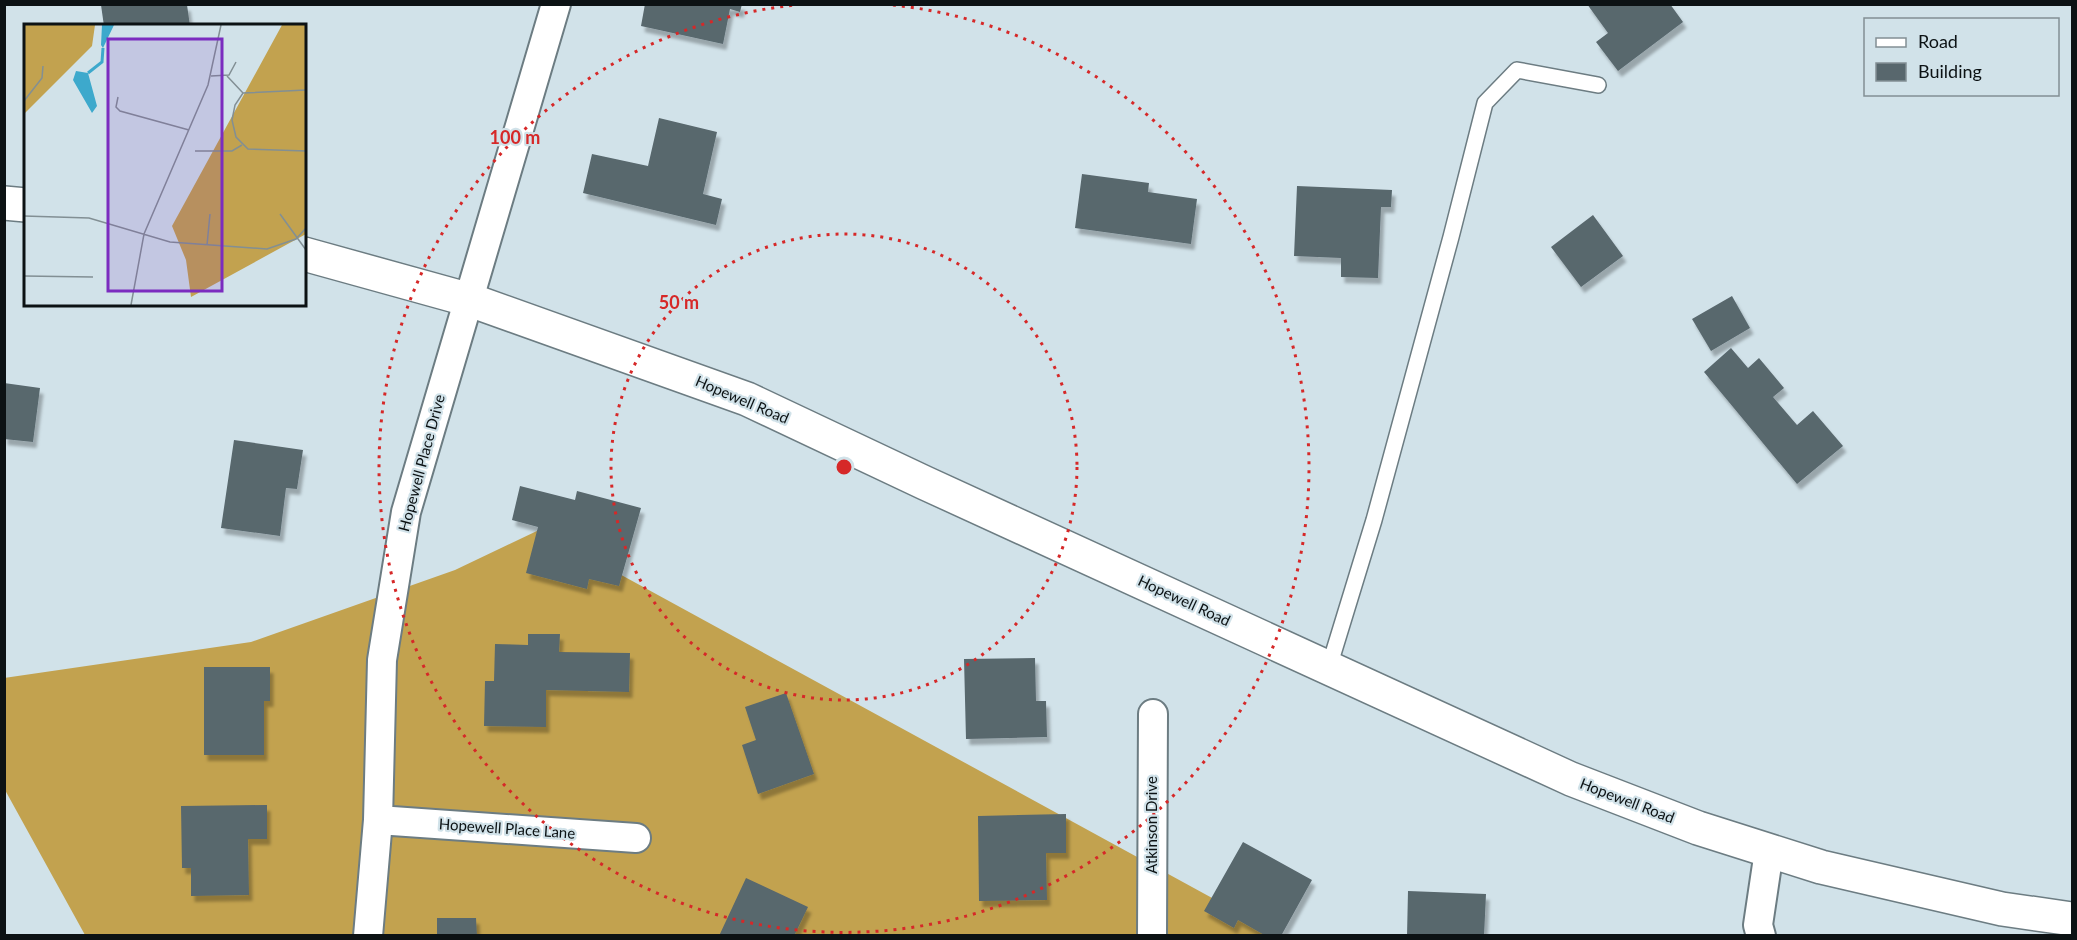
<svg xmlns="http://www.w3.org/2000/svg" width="2077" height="940" viewBox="0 0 2077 940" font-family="Lato,sans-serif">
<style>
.forest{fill:#c2a24f}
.building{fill:#58676d;filter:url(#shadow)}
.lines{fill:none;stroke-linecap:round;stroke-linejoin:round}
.lane-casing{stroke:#6c7c82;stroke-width:18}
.street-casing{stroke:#6c7c82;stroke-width:32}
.secondary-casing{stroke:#6c7c82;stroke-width:36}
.lane{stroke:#fff;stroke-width:15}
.street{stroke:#fff;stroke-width:28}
.secondary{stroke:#fff;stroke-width:33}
.ring{fill:none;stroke:#d62828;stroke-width:3;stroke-dasharray:3 6}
.labels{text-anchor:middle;stroke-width:4.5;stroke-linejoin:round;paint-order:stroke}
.street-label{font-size:15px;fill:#0c1214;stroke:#d1e2e9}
.inset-river{fill:none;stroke:#3da9cc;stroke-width:3}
.inset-road{fill:none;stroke:#828f94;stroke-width:1.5}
.view{fill:#7b2cbf;fill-opacity:0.15;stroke:#7b2cbf;stroke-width:3}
.inset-edge{fill:none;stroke:#0c1214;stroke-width:3}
.centre{fill:#d62828;stroke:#d1e2e9;stroke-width:3}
.ring-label{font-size:18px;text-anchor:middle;font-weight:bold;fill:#d62828;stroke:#d1e2e9;stroke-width:4.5;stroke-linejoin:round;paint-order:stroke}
</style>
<defs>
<filter id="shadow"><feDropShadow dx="3.5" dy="6" stdDeviation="1.5" flood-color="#0004"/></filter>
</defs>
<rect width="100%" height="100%" fill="#d1e2e9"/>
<!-- forest -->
<path class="forest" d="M539,530L1280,935H85L5,790L4,678L251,642L455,570Z"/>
<!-- building -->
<path class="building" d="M645,4H742L740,12L730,9L723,44L641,26Z
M1587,4H1670L1683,22L1618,71L1596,42L1608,33Z
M101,5H187L190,26H104Z
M659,118L717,132L703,194L722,199L716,225L583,193L592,154L648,166Z
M1082,174L1149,183L1148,192L1197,199L1191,244L1075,228Z
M1297,186L1392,190L1391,207H1381L1378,278L1341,277V258L1294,256Z
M1593,215L1623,256L1581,287L1551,247Z
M1732,296L1750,328L1711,351L1692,319Z
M1731,348L1748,368L1759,358L1784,388L1773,397L1797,425L1813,411L1843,446L1797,484L1704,372Z
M4,383L40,388L33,442L4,439Z
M234,440L303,450L297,489L286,488L280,536L221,528Z
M520,486L575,500L577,491L641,508L619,586L589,579L587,589L526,573L538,527L512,520Z
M528,634H560L559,652L630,653L629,692L546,690V727L484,726L485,681H494L495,644L528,645Z
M1035,658L1036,701H1046L1047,737L966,739L964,659Z
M204,667H270V701H264V755H204Z
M786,693L814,774L758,794L742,745L756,740L745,707Z
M267,805V839H248L249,895L191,896V868H182L181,806Z
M1066,814V853H1046L1047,900L979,901L978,816Z
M1243,842L1312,880L1281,936H1266L1238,920L1234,928L1204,911Z
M746,878L808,907L794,936H719Z
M1408,891L1486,894L1484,936H1407Z
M437,918H476L477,936H437Z"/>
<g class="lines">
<defs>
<path id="lane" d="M1329,667L1374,520L1451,237L1485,103L1517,70L1598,85"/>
<path id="street" d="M378,820L636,838
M368,936L378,820L382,660L406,512L556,4
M1152,936L1153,714
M1761,936L1758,925L1769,851"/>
<path id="secondary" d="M4,203L26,205
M304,254L470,300L747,399L925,483L1571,779L1698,828L1821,867L2002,909L2072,919"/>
</defs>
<!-- lane casing -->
<use href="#lane" class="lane-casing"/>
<!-- street casing -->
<use href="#street" class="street-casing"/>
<!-- secondary casing -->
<use href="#secondary" class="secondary-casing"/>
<!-- lane -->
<use href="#lane" class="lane"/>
<!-- street -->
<use href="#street" class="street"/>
<!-- secondary -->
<use href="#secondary" class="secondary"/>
</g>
<!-- distance rings -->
<g class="ring">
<circle cx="844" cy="467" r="233"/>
<path d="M893 5A465 465 0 1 1 795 5"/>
</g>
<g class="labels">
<!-- street labels -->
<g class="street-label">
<text transform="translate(742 400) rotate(23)" y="5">Hopewell Road</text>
<text transform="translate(422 463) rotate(-75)" y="5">Hopewell Place Drive</text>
<text transform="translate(1184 601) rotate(25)" y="5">Hopewell Road</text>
<text transform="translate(1627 801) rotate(21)" y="5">Hopewell Road</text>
<text transform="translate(1152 825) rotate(-90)" y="5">Atkinson Drive</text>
<text transform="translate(507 829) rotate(4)" y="5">Hopewell Place Lane</text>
</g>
</g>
<!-- overview -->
<g transform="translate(24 24)">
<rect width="282" height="282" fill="#d1e2e9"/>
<path d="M0,1H71L68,22L0,90ZM258,1H282V210L167,273L162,236L148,202Z" fill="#c2a24f"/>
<path d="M78,1H90L79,24L77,21ZM52,47L64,49L73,82L68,89L49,56Z" fill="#3da9cc"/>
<path class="inset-river" d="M64,49L78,38L79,24"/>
<path class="inset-road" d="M187,52L205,51L212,38M203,52L219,69M282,66L219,69L211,81L208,96L212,113L224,125L282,127M94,73L92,83L96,87L165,106M0,77L18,54L19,42M171,127H208L218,121M256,190L282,226M0,192L65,194L146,218L243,225L272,215L282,204M183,221L186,190M0,252L69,253M107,281L120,210L184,61L197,1"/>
<path class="view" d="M84,15H198V267H84Z"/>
<rect width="282" height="282" class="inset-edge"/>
</g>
<circle cx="844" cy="467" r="9" class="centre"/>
<g class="ring-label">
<text x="515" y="144">100 m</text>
<text x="679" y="309">50 m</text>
</g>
<!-- border -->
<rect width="2077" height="940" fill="none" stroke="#0c1214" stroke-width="12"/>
<!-- legend -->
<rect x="1864" y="18" width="195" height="78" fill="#d1e2e9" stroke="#828f94" stroke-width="1.5"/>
<rect x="1876" y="38" width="30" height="9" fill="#ffffff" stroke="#828f94" stroke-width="1.5"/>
<text x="1918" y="48" font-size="18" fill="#0c1214">Road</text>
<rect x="1876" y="63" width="30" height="18" fill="#58676d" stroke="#828f94" stroke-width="1.5"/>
<text x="1918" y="78" font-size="18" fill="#0c1214">Building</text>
</svg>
